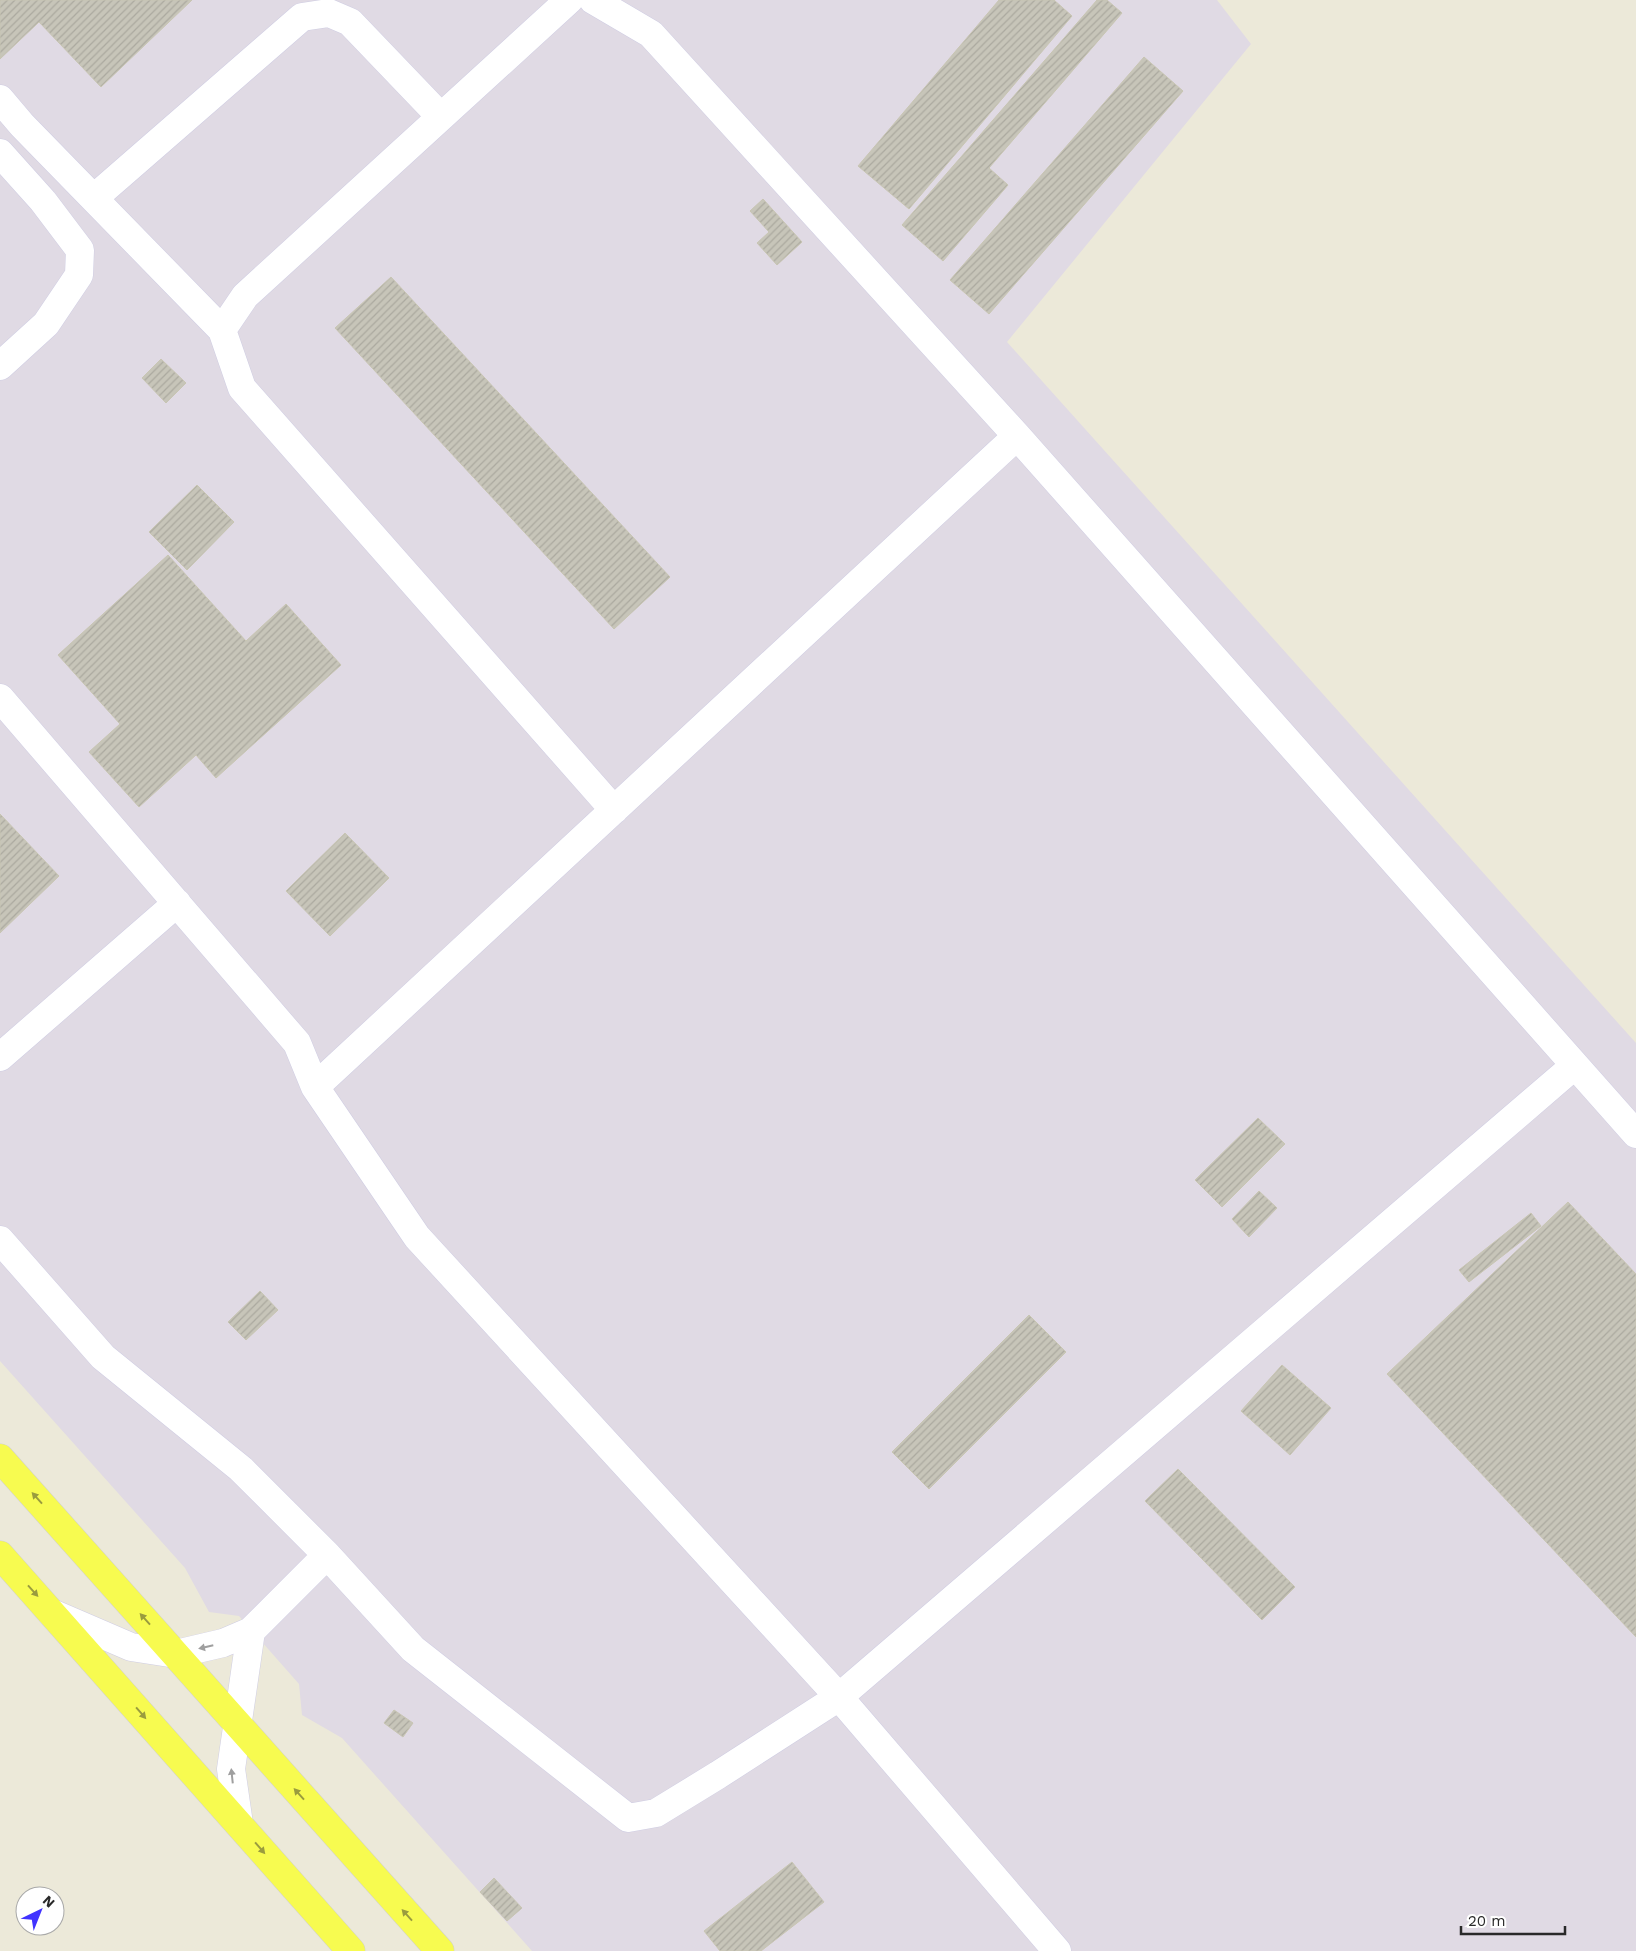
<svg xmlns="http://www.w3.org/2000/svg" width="1636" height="1951" viewBox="0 0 1636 1951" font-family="'Work Sans',sans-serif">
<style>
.industrial{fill:#e0dae4}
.building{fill:url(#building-hatch);stroke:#c8c5b3}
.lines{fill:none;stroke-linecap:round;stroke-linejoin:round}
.minor-casing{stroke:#d0cee3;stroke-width:29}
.major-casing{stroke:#d0d0d0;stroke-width:29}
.minor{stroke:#fff;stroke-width:28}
.major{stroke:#f7fb50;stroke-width:28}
.oneway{fill:#9a9c3e}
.oneway2{fill:#9f9f9f}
</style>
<defs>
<pattern id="building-hatch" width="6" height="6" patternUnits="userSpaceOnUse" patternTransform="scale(1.25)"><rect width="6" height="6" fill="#c7c5b9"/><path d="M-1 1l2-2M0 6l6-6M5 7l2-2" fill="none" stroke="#aba99f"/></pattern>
</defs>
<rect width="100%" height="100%" fill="#ece9d9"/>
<!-- industrial -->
<path class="industrial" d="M0,0H1217L1251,44L1007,342L1636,1043V1951H532L342,1738L302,1715L299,1684L239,1616L209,1612L185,1568L0,1361Z"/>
<!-- building -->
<path class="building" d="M0,0H192L101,87L39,22L0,59Z
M999,0H1054L1072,16L909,209L858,166Z
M1097,0H1107L1122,13L989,168L1008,185L943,261L902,225Z
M1144,57L1183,91L989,314L950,280Z
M763,199L802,242L777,265L757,243L769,232L750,211Z
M391,277L670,577L614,629L335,328Z
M161,359L186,383L166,403L142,378Z
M197,485L234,522L187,570L149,532Z
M168,555L246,641L286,604L341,665L216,778L196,755L139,807L89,752L120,724L58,655Z
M0,814L59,876L0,933Z
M345,833L389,878L330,936L286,891Z
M1258,1118L1285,1144L1222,1207L1195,1180Z
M1259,1191L1277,1208L1249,1237L1232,1219Z
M1568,1202L1636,1274V1637L1387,1374Z
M1531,1213L1541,1226L1469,1282L1459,1270Z
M260,1291L278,1310L246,1340L228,1322Z
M1029,1315L1066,1352L929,1489L892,1452Z
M1282,1365L1331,1408L1290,1455L1241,1411Z
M1178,1469L1295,1587L1262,1620L1145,1501Z
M394,1710L413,1723L403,1737L384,1723Z
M792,1862L824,1902L761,1951H720L704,1931Z
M494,1878L522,1908L507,1921L480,1892Z"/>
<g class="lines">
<defs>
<path id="minor" d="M569,0L245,296L222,330L242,388L614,810
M593,0L651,34L1017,436L1636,1134
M0,99L22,125L222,330
M0,153L43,201L80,250L79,275L46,324L0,366
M94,198L302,17L329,13L350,22L441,117
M0,698L297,1043L315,1087L417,1237L839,1697L1057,1951
M0,1057L177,903
M315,1087L1017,436
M0,1240L103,1357L241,1469L327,1555L413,1649L628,1818L656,1813L718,1775L839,1697L1574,1066
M52,1613L131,1647L176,1654L223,1643L251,1631L327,1555
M239,1824L231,1769L251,1631"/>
<path id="major" d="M0,1458L440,1951
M0,1555L351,1951"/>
</defs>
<!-- minor casing -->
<use href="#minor" class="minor-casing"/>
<!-- major casing -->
<use href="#major" class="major-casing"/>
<!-- minor -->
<use href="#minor" class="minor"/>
<!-- major -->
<use href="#major" class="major"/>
</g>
<!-- one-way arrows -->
<defs><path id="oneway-solid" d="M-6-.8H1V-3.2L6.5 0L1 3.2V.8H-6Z" transform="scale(1.25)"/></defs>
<g class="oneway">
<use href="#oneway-solid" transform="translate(37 1498) rotate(-132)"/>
<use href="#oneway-solid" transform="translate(33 1591) rotate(48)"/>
<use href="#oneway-solid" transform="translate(145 1619) rotate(-132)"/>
<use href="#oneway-solid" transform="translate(141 1713) rotate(49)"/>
<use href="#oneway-solid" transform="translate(299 1794) rotate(-132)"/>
<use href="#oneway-solid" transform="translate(260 1848) rotate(49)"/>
<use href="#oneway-solid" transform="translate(407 1915) rotate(-132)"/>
</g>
<g class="oneway2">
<use href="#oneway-solid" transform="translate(206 1647) rotate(167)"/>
<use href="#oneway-solid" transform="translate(232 1776) rotate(-96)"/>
</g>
<!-- north arrow -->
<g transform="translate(40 1911) rotate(43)"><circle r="24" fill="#ffffff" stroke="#a9a9a9"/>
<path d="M0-4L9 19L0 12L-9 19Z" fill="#4133ff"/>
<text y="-8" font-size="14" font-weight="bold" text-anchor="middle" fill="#292929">N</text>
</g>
<!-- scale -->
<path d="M1461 1926v8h104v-8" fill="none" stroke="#292929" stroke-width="2.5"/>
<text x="1468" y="1926" font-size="15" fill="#292929" stroke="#ffffff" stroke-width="4" paint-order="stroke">20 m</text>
</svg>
